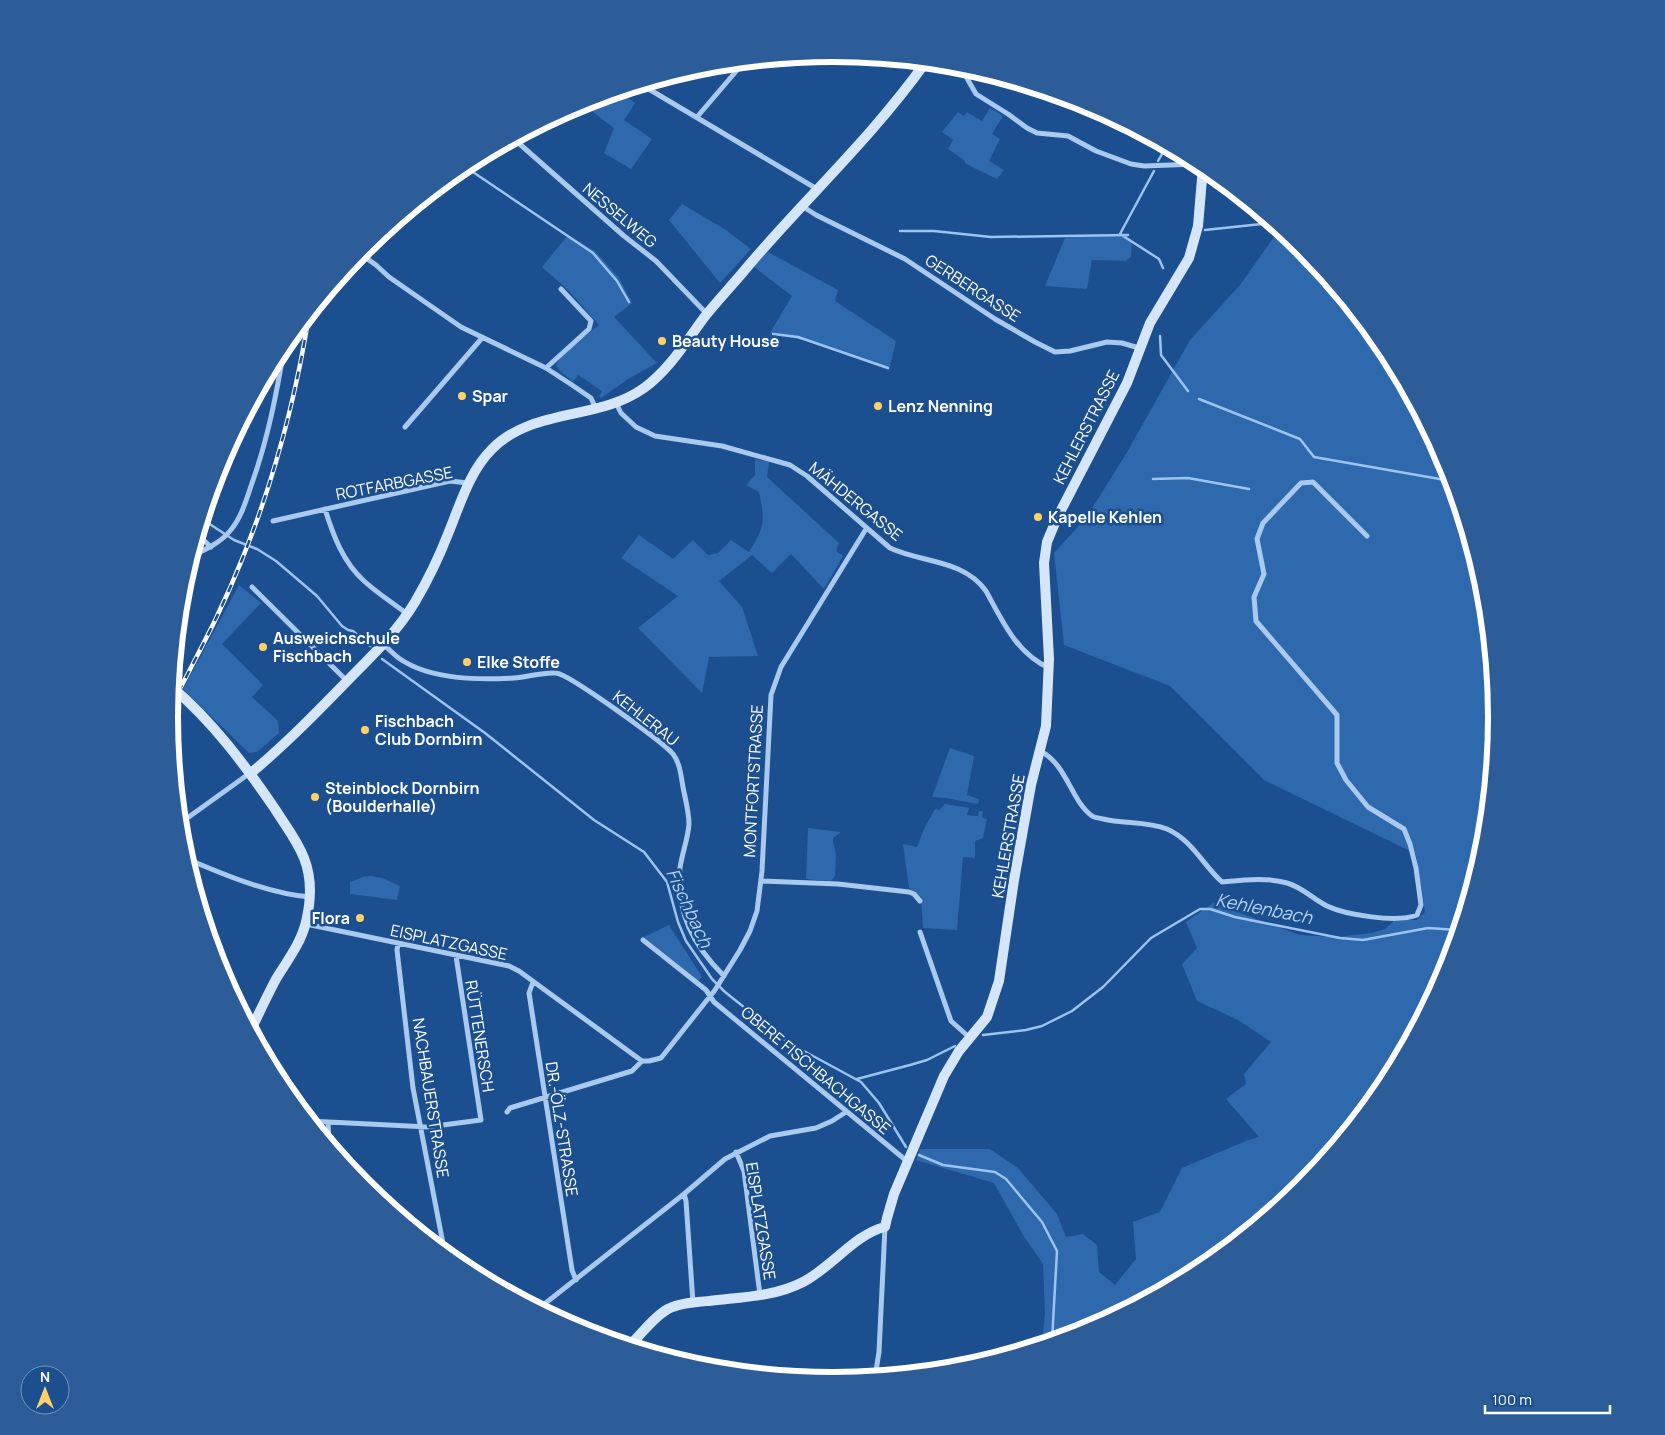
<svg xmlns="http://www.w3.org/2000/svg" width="1665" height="1435" viewBox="0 0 1665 1435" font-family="Manrope,sans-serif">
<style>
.green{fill:#2e69ad}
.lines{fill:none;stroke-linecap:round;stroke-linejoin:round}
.stream{stroke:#9cc4f0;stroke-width:2.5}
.street{stroke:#a9c9ee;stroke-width:5}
.secondary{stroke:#d6e6fa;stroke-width:10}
.rail-casing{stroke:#fff;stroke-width:4.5}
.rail{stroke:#1b4f8f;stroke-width:2.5;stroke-dasharray:8;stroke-linecap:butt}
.poi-dot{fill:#ffd166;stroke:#1b4f8f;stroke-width:2}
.labels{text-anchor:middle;stroke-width:5;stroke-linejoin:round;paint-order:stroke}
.street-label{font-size:16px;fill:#fff;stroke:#1b4f8f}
.poi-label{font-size:16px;font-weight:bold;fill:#fff;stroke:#1b4f8f;text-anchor:start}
.water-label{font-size:18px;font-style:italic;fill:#b5d3f5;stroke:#1b4f8f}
.rim{fill:none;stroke:#fff;stroke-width:6}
</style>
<rect width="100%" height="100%" fill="#1b4f8f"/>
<!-- green -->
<path class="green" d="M619,92L635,103L624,120L652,139L631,169L604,153L614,128L581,103Z
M990,108L1003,116L992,134L1000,139L989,161L1004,170L997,179L966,164L964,160L948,149L953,140L942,132L958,112L964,116L967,112L982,121Z
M682,204L726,230L751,249L720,283L669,220Z
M1279,230L1302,248L1385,349L1446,464L1484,588L1496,718L1483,847L1446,972L1384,1086L1302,1187L1201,1270L1086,1331L1042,1344L1045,1313L1043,1264L1023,1235L994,1183L916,1160L920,1149H990L1018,1168L1057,1214L1066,1237L1083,1234L1097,1245L1099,1272L1115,1285L1136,1259L1133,1222L1160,1212L1182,1168L1248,1140L1259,1137L1226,1099L1246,1084L1244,1074L1271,1042L1238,1020L1197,1001L1182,964L1197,948L1186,922L1213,903L1300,935L1336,937L1372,933L1385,929L1395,920H1417L1425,912L1416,854L1264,780L1170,686L1064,645L1054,553L1086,518L1126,454L1190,340L1240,285Z
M568,235L595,251L619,278L632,303L614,317L657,363L628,379L601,398L599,396L602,391L578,375L573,382L561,372L556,366C560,352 588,335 599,325L568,290L542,267Z
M1117,235L1123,236L1132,240L1131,257L1126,261L1092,260L1087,289L1045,286L1065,238Z
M768,252L838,290L835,301L896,341L889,370L806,341L770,333L792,296L753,266Z
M755,459L769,462L767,477L839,543L836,551L843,556L824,589L791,554L772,573L752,555L719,581L742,607L758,656L709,657L702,693L638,628L678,596L621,558L639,535L673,559L693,540L708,555L718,553L731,540L749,552C765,527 765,520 759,492L746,485L755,475Z
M239,585L261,603L222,644L263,685L252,697L278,721L279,733L257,752L249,753L183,689Z
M950,748L974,756L967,795L979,799L978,804L946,798L932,797Z
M945,804L969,808L967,815L978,816L979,811H983L982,818L987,819L983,838L975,841V858L963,857L957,930L923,928L921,897L909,888L903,844L917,847L924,829L935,809L939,810Z
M808,828L841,832L833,838V841L836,855L835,876L831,881L806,879Z
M371,876L382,878L400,886L397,900L350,894V882L363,877Z
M669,925L702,977L698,981L644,937Z"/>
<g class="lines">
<!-- stream -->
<path class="stream" d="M1158,161L1166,147
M464,166L593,253L617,281L629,302
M1154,171L1120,234L1159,259L1163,268
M1205,230L1271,223
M900,231H934L991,237L1128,235
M773,334L798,337L888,368
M1160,336L1161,355L1188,391
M1199,399L1300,439L1314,457L1451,481
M1153,479L1188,478L1249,489
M202,519L234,540L257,549L276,561L317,596L342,626L348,630L353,631L370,646
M382,659L485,733L594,820L644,852L667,882L678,922L686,941L712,979L725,992L789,1043L861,1082L879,1103L906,1147
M983,1035L1026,1030L1042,1026L1072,1011L1103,987L1151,938L1200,909H1210L1235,917L1340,938L1363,940L1428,928L1458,930
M857,1079L910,1065L927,1060L955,1046
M919,1155L943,1165L995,1172L1006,1179L1042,1222L1057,1251L1052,1341"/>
<!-- street -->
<path class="street" d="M957,66L964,73L976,94L1008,114L1027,128L1037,133L1068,136L1096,151L1131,164L1144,166L1198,164
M647,88L817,189
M697,117L744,62
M514,139L624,236L656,261L707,314
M802,206L816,215L905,259L995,319L1035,342L1055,352L1070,351L1107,342L1122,343L1139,348
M359,253L376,265L389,277L461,327L546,368L572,385L591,398L596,409
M546,368L589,329L591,321L561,289
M616,403L621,413L636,427L655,436L722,446L790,465L807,476L890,548C922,563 963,559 986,591C1002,620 1016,653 1049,668
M405,427L482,338
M325,509C333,535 343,562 364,581C377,593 393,603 407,614
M273,521L450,481L468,483
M198,535L211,547
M191,556C205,550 220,543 230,531C241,518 246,501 251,486C268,439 277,392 285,343
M252,587L347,681
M383,644C389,649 394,655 400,659C431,680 479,680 514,678C528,677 542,672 556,673C569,674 663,742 673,754C680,763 681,776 683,787C685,798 689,812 689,824C688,839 682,853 680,868C676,913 693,945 724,976
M1040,751C1067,764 1071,801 1092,816C1095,818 1100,818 1103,819C1124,824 1147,821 1167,829C1192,840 1203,865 1222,882C1243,880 1267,877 1287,883C1302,887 1313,899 1327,906C1346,915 1397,923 1417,915L1421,905L1416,868L1410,844L1404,829L1368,807L1346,780L1337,763V715L1256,621L1254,597L1264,574L1257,539L1263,523L1301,483L1313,482L1367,536
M179,824L250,773
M185,858C222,874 270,894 310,897
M761,881L838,884L909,892L914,894L920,901
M306,924L509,966L519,971L642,1061H649L661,1058L715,990L740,950L750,931L757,911L762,871L771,695L781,667L866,529
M920,932L951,1021L970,1038
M643,940L706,990L714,1002L908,1162
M398,944L397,950L413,1088L445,1254
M533,982L529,993L572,1270L576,1280
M507,1112L510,1108L632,1071L642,1061
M309,1121L428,1127L481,1120L456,956
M328,1122L329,1145
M736,1152L744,1171L760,1295
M684,1194L686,1201L693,1303
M538,1309L684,1194L725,1159L770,1136L816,1128L832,1121L846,1112
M875,1377L879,1352L885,1227"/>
<!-- secondary -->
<path class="secondary" d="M172,687C213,722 245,765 275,809C285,825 297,840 304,858C312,878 311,901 306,922C301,943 287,961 276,979C267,996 259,1013 251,1030
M251,773C287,743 320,709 353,675C375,653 399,629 415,602C428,580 439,557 448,534C460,505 469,472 492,449C534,407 598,421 644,388C670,369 687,340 706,315C720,298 735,282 749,265C807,197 873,136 925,63
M629,1346C642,1334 653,1317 668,1309C680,1303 696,1302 709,1301C741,1297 774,1297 803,1282C831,1268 855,1234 885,1227L887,1218L894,1194L944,1076L959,1051L987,1017L999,981L1014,880L1031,785L1046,726L1049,659L1044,563L1047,542L1057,518L1127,383L1150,323L1189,258L1198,226L1203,167"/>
<defs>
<path id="rail" d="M170,706C180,690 188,673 197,656C254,549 290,434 309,315"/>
</defs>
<!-- rail casing -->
<use href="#rail" class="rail-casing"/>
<!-- rail -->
<use href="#rail" class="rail"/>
</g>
<!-- markers -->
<g class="poi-dot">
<circle cx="662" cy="341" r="5"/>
<circle cx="462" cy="396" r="5"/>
<circle cx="878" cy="406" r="5"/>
<circle cx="1038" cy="517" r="5"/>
<circle cx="263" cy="647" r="5"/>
<circle cx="467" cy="662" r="5"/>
<circle cx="365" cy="730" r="5"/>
<circle cx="315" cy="797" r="5"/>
<circle cx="360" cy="918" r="5"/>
</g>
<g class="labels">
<!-- street labels -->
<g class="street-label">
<text transform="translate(620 215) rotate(40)" y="6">NESSELWEG</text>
<text transform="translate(973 288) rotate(33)" y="6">GERBERGASSE</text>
<text transform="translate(1086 427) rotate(-63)" y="6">KEHLERSTRASSE</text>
<text transform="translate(394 483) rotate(-11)" y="6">ROTFARBGASSE</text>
<text transform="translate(856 501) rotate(39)" y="6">MÄHDERGASSE</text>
<text transform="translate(646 718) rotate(38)" y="6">KEHLERAU</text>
<text transform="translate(753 781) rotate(-87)" y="6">MONTFORTSTRASSE</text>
<text transform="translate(1008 836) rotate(-80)" y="6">KEHLERSTRASSE</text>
<text transform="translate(449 942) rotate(12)" y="6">EISPLATZGASSE</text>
<text transform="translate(480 1036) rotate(81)" y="6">RÜTTENERSCH</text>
<text transform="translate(816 1070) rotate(40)" y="6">OBERE FISCHBACHGASSE</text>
<text transform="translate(431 1098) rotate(81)" y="6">NACHBAUERSTRASSE</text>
<text transform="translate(562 1129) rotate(81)" y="6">DR.-ÖLZ-STRASSE</text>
<text transform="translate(761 1221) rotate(81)" y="6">EISPLATZGASSE</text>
</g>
<!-- poi labels -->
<g class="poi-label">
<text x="672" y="347">Beauty House</text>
<text x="472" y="402">Spar</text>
<text x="888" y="412">Lenz Nenning</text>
<text x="1048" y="523">Kapelle Kehlen</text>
<text x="273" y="644">Ausweichschule<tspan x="273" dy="18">Fischbach</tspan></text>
<text x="477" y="668">Elke Stoffe</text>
<text x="375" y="727">Fischbach<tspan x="375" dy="18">Club Dornbirn</tspan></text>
<text x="325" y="794">Steinblock Dornbirn<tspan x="325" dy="18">(Boulderhalle)</tspan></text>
<text x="350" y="924" text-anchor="end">Flora</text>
</g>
<!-- water labels -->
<g class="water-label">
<text transform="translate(689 908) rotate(65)" y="6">Fischbach</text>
<text transform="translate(1264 909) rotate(11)" y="6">Kehlenbach</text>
</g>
</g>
<!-- crop -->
<path d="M0 0H1665V1435H0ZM178 717a655 655 0 1 1 1310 0a655 655 0 1 1-1310 0Z" fill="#2d5d98" fill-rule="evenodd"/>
<path class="rim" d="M178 717a655 655 0 1 1 1310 0a655 655 0 1 1-1310 0Z"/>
<!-- north arrow -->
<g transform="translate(45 1390)"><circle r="24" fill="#1b4f8f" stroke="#7695bc"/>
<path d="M0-4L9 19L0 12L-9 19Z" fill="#ffd166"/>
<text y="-8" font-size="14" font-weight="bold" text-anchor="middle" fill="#ffffff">N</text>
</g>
<!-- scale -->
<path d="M1485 1405v8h125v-8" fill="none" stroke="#ffffff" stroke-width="2.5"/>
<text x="1492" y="1405" font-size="15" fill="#ffffff" stroke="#1b4f8f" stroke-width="4" paint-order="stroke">100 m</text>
</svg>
